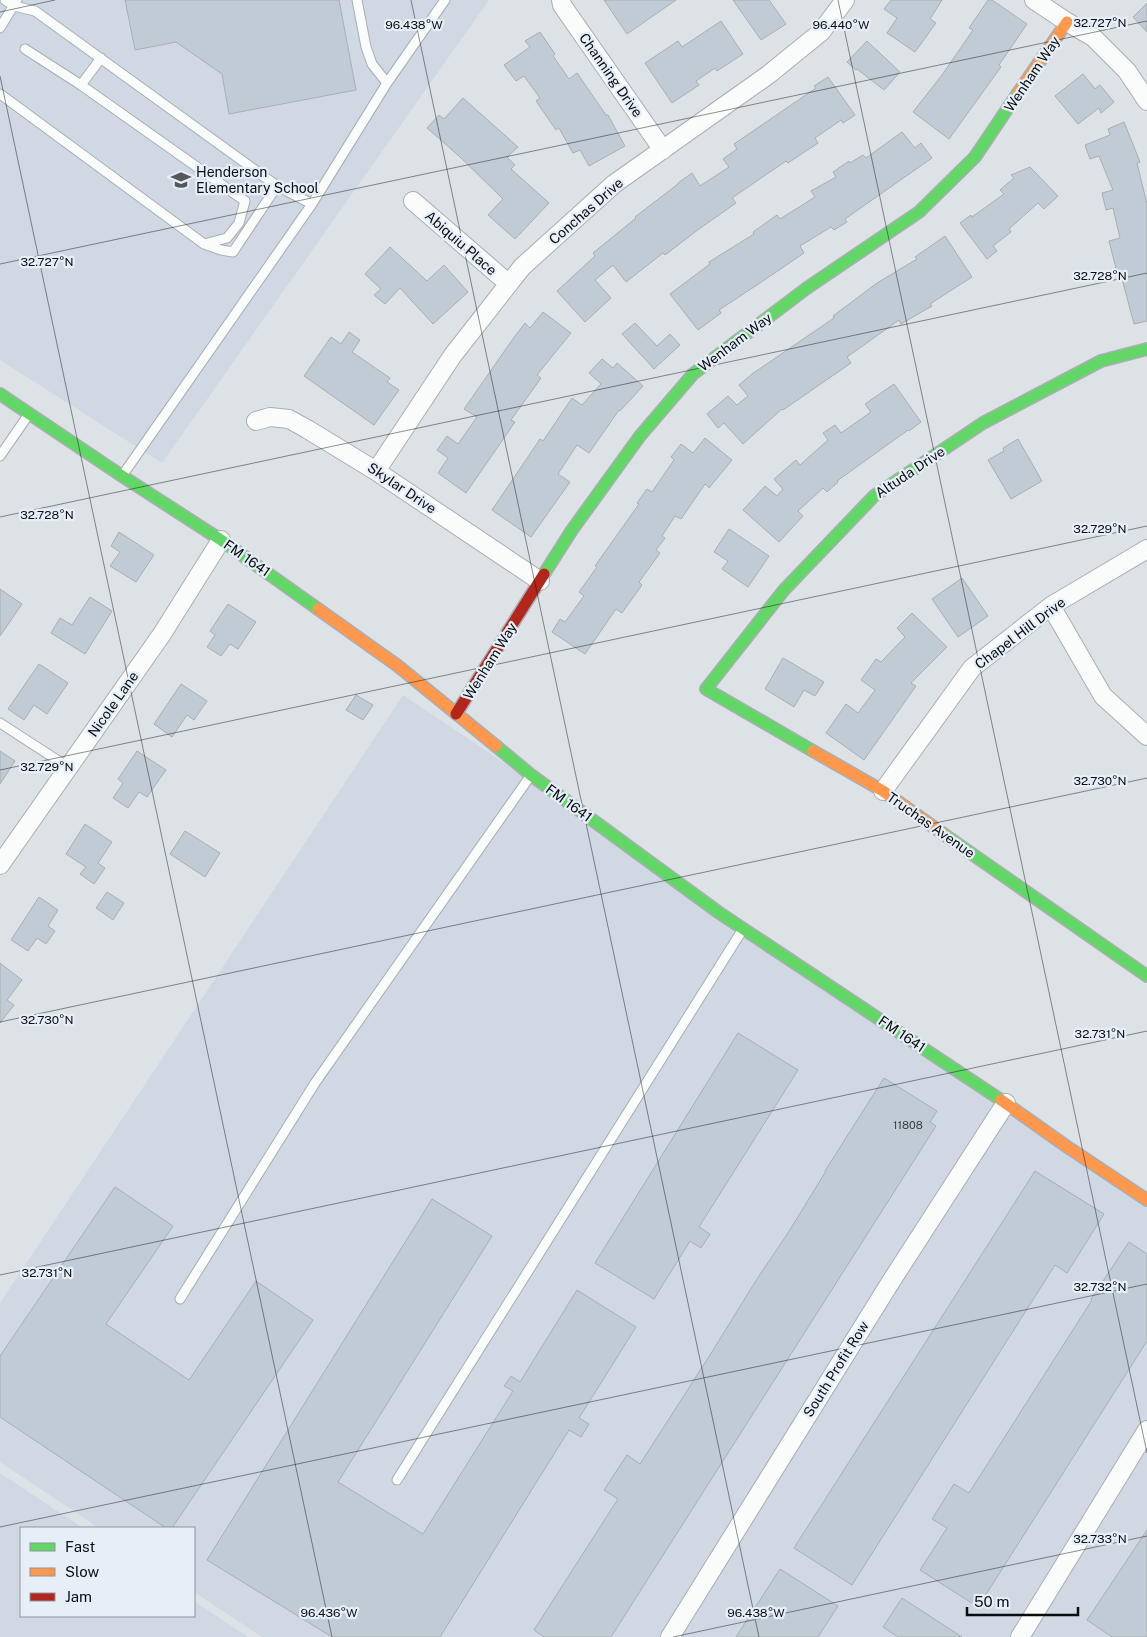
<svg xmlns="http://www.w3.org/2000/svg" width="1147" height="1637" viewBox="0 0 1147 1637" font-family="'Public Sans',sans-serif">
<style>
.built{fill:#cfd8e3}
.building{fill:#c0cbd5;stroke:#abaeb2}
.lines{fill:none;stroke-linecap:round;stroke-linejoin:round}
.lane-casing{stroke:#aaaeb2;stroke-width:11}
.street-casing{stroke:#aaaeb2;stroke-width:20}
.fast-casing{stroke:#aaaeb2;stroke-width:14}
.slow-casing{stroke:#aaaeb2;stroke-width:14}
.jam-casing{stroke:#aaaeb2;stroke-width:14}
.lane{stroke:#fafbfb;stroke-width:9}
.street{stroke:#fafbfb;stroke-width:18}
.fast{stroke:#63d668;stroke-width:11}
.slow{stroke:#ff974d;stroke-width:11}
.jam{stroke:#b3261e;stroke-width:11}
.ticks{fill:none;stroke:#0a0d10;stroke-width:1;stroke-opacity:0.45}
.labels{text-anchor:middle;stroke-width:4.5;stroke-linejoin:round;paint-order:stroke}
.number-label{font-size:11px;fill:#3a4044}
.street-label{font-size:14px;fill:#0a0d10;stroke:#e6eff8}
.poi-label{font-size:14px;fill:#0a0d10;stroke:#e6eff8;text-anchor:start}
.ticks-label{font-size:12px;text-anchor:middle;fill:#0a0d10;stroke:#e6eff8;stroke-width:4.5;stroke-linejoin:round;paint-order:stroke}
</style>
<rect width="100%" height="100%" fill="#dde2e7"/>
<!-- built -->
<path class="built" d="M0,0H489L162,463L0,360Z
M403,695L1147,1196V1637H262L194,1592V1528H99L0,1462V1303Z
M0,1473L83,1528H21V1616H194V1601L248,1637H0Z"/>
<!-- building -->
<path class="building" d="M125,0H339L356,90L229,114L222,74L176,42L135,50Z
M604,0H676L627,34Z
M733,0H769L786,24L761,40Z
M891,0H942L930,19L936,23L915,52L887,33L897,18L884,9Z
M988,0H992L1027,24L999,65L1001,67L949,139L913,112L942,75L973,30L969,28Z
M1147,3V32L1133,17Z
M721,21L743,54L717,71L715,68L696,81L699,85L672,103L645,63L678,41L682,47Z
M540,32L555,54L553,56L569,79L577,73L606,115H608L625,146L589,166L580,150L573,153L559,128L556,130L536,101L540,98L524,76L516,81L504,65L530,47L525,41Z
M867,41L900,72L884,90L857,69L856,70L847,62Z
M1083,74L1095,89L1100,85L1114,102L1101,113L1099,108L1078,124L1055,96Z
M828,77L855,115L843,123L841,120L815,138L818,143L788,163L786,161L732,198L736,203L699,229L665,255L663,253L626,282L613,265L595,280L611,298L585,322L557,291L595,256L593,253L636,218L635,217L678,184V183L692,173L700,186L729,167L723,159L737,149L734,144L816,88L814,86Z
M463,98L518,147L507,157L515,165L511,169L549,203L515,239L488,215L503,199L459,156L427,128L439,115L444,119Z
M1124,122L1140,162L1137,163L1147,204V321L1134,324L1122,279L1119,280L1109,241L1120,238L1113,208L1106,210L1102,193L1113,190L1099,156L1090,159L1085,145L1110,135L1108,129Z
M902,132L915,148L921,143L932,158L845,219L847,222L834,230L831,227L800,246L804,253L763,281L719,310L721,313L698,330L670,294L710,264L709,262L754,234L753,232L777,215L780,219L815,197L811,191L836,177L833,172L849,161L850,163L863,155L866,158Z
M1030,167L1058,196L1044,209L1038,203L1009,229L1011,232L993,246L997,251L987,259L960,223L971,215L972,217L1004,194L1000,190L1014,178L1011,175Z
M945,236L972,277L930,304L932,306L901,324L899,320L847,357L851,363L783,410L782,409L743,444L724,423L718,428L707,414L728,396L737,405L748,396L739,385L752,374L834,318L833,316L877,283L917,259L915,257Z
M390,247L427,281L444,265L468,292L433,324L400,288L385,304L374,295L381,289L365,274Z
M543,312L571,333L537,375L541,378L511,420L515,422L466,493L438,473L448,458L437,450L447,436L458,444L477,417L464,409L515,336L525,323L530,328Z
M635,323L657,346L670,334L680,345L654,369L622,334Z
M349,332L360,340L352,352L390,378L387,382L399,390L374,425L304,376L331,337L341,344Z
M602,359L613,368L617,363L643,386L620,411L619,410L589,453L577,445L558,474L570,482L531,537L492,510L540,439L543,441L572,398L582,405L601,384L589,373Z
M894,384L921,422L909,431L908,430L837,481L838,482L827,492L823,488L798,511L803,516L779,542L743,510L765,486L777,496L783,489L774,479L796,460L800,465L828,440L823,433L835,425L841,433L871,412L865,404Z
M705,438L732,460L709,488L705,484L681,519L675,516L662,536L665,538L656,550L660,553L639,582L642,585L622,613L616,609L585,654L552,632L560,619L565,622L584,596L579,592L597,567L595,566L639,504L637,503L647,489L652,492L674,460L671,457L681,444L693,453Z
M1018,439L1042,481L1011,499L988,460L1004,451L1003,448Z
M729,529L769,556L748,587L722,569L728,561L714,552Z
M119,532L154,555L136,582L110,566L120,552L111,546Z
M962,578L988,616L958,637L932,599Z
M0,589L22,604L0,636Z
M90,597L112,611L85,654L51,633L60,618L72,625Z
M228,604L256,622L238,649L230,644L221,656L207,647L215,635L210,631Z
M912,613L947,647L911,683L916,686L864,760L826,733L846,704L858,713L875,690L861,680L876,659L881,662L905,637L897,628Z
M783,658L824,682L815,696L804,690L794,707L765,689Z
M39,664L68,683L47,714L34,705L24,720L8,709Z
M181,684L207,701L194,720L187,715L172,737L154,724Z
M356,695L373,705L363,720L346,710Z
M0,751L15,761L0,784Z
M137,751L166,770L147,797L139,792L128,808L113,798L123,783L118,779Z
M85,824L112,842L98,863L105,868L94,884L80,874L86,867L66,854Z
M185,831L220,853L205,877L170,854Z
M107,892L124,903L113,920L96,908Z
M39,897L58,910L48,926L55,931L46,944L37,938L28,951L11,940Z
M0,963L22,980L7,1000L14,1005L0,1023Z
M738,1033L798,1070L699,1227L710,1234L701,1248L690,1241L654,1299L595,1263Z
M884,1078L937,1111L930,1122L936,1126L611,1637H544L534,1630L618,1499L604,1490L627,1455L640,1464L710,1355L757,1279L788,1233L826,1171H825Z
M1035,1171L1104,1214L1067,1273L1055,1265L852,1585L794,1548Z
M115,1187L173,1226L106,1324L189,1380L256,1281L313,1320L172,1528H166L0,1417V1356Z
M432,1199L492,1236L338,1482L423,1534L513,1391L504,1386L511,1376L520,1382L577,1290L636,1327L579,1418L589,1424L581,1437L569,1430L440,1637H332L207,1560Z
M1129,1242L1147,1254V1341L978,1607L920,1570L947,1528L932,1519L954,1484L969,1493L1092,1300L1091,1299Z
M1147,1530V1637H1112L1087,1620Z
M780,1569L838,1606L818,1637H736Z
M902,1598L962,1637H898L883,1627Z"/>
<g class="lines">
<defs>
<path id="lane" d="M5,0L14,6L35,11L277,186L312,204
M357,0L366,47L372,64L387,83
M0,28L17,0
M25,49L81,85L245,201L239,223L227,238L204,244
M81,85L101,58
M0,94L204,244L221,250L233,252L277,186
M0,456L29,414
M122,476L312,204L387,83L445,0
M0,723L68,767
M180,1299L315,1083L531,775
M397,1480L743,929"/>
<path id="street" d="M561,0L562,5L663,150
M1034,0L1067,22L1093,37L1127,71L1147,101
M413,201L509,284
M256,421L270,417L289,419L307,429L376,471L540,581
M376,471L453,355L522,267L614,184L768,75L821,32L845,0
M1051,606L1103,696L1147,736
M883,791L972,668L1051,606L1147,549
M0,865L162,634L221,540
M670,1637L890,1283L1006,1103
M1020,1637L1147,1430"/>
<path id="fast" d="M0,394L122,476L221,540L318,609
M544,574L572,530L640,436L693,374L807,288L919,212L975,157L1018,93
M496,746L531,775L718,912L1001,1100
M813,751L706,689L784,590L874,496L983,423L1101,361L1147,349
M942,833L1147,976"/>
<path id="slow" d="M1018,93L1067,22
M318,609L398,666L496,746
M813,751L883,791L942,833
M1001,1100L1066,1146L1147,1200"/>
<path id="jam" d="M456,714L544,574"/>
</defs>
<!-- lane casing -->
<use href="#lane" class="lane-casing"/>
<!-- street casing -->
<use href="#street" class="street-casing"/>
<!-- fast casing -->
<use href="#fast" class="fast-casing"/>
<!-- slow casing -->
<use href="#slow" class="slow-casing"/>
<!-- jam casing -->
<use href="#jam" class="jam-casing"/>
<!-- lane -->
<use href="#lane" class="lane"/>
<!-- street -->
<use href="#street" class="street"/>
<!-- fast -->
<use href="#fast" class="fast"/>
<!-- slow -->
<use href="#slow" class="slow"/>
<!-- jam -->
<use href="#jam" class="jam"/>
</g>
<!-- ticks -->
<path class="ticks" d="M411,0L759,1637M838,0L1147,1453M0,12L55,0M0,76L332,1637M0,264L1147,21M0,517L1147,273M0,770L1147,526M0,1022L1147,778M0,1275L1147,1031M0,1527L1147,1284M673,1637L1147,1536"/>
<!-- icons -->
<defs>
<symbol id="school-bare" viewBox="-9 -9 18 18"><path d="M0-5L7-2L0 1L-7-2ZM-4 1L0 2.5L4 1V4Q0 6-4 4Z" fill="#54585b" stroke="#e6eff8" stroke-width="2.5" paint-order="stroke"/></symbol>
</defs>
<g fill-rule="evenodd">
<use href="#school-bare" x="167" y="166" width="28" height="28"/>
</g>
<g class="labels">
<!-- number labels -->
<g class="number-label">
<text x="908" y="1129">11808</text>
</g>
<!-- street labels -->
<g class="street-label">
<text transform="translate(1032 74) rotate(-56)" y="5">Wenham Way</text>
<text transform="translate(611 75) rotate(55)" y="5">Channing Drive</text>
<text transform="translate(586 211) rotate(-41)" y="5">Conchas Drive</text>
<text transform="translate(461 243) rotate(41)" y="5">Abiquiu Place</text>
<text transform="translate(735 342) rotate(-37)" y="5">Wenham Way</text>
<text transform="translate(910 472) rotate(-34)" y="5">Altuda Drive</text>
<text transform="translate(402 488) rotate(34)" y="5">Skylar Drive</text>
<text transform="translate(247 558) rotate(35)" y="5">FM 1641</text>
<text transform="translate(1020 633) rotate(-37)" y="5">Chapel Hill Drive</text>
<text transform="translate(490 661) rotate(-58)" y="5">Wenham Way</text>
<text transform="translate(113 704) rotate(-55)" y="5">Nicole Lane</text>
<text transform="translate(569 803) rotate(36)" y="5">FM 1641</text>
<text transform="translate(931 825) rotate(35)" y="5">Truchas Avenue</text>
<text transform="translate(902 1034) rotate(34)" y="5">FM 1641</text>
<text transform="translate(836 1369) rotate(-58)" y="5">South Profit Row</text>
</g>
<!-- poi labels -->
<g class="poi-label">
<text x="196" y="177">Henderson<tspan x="196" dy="16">Elementary School</tspan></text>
</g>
</g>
<g class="ticks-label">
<text x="1100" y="27">32.727°N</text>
<text x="414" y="29">96.438°W</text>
<text x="841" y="29">96.440°W</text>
<text x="47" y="266">32.727°N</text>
<text x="1100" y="280">32.728°N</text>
<text x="47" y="519">32.728°N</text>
<text x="1100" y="533">32.729°N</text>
<text x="47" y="771">32.729°N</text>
<text x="1100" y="785">32.730°N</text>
<text x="47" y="1024">32.730°N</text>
<text x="1100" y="1038">32.731°N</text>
<text x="47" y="1277">32.731°N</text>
<text x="1100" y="1291">32.732°N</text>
<text x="1100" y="1543">32.733°N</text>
<text x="329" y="1617">96.436°W</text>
<text x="756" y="1617">96.438°W</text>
</g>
<!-- legend -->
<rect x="20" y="1527" width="175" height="90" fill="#e6eff8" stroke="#8e959b"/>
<rect x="30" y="1543" width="25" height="8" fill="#63d668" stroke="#8e959b"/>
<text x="65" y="1552" font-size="15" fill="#0a0d10">Fast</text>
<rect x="30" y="1568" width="25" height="8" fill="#ff974d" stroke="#8e959b"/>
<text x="65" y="1577" font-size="15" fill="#0a0d10">Slow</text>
<rect x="30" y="1593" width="25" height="8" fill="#b3261e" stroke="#8e959b"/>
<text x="65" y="1602" font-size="15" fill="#0a0d10">Jam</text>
<!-- scale -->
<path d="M967 1607v8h111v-8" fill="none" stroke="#0a0d10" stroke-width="2.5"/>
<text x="974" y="1607" font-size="15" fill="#0a0d10" stroke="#e6eff8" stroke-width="4" paint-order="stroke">50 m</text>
</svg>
